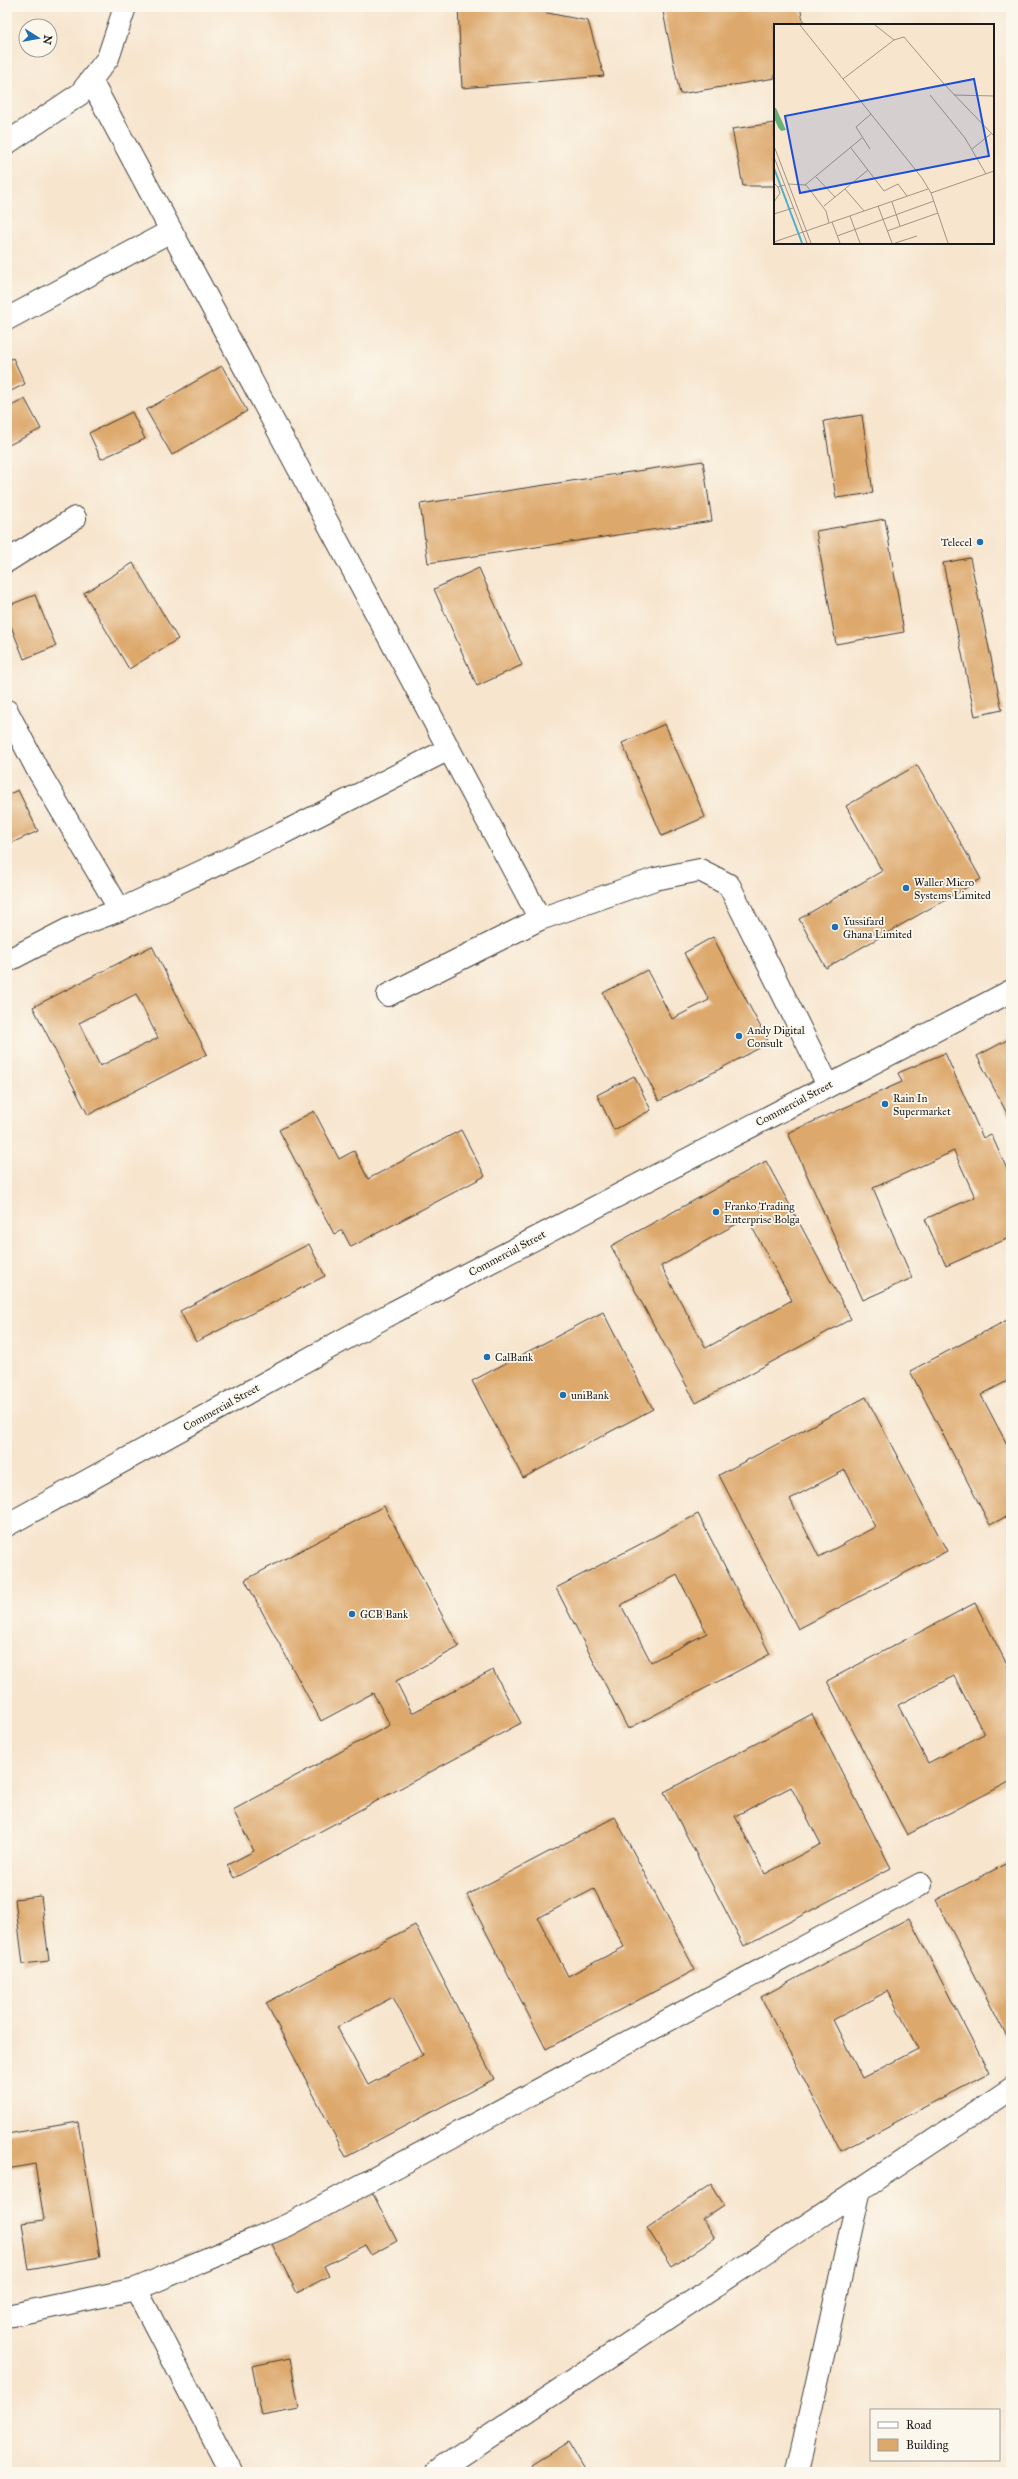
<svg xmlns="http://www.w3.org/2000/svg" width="1018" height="2479" viewBox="0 0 1018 2479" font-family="'IM FELL Great Primer',serif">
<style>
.building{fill:#dda86c;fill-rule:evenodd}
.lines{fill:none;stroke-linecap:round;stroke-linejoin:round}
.minor-casing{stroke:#3d3a37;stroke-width:24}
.minor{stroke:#fff;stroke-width:22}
.poi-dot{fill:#1f6fb2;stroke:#fbf7ec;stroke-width:1.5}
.labels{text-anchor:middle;stroke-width:3.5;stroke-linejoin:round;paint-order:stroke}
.poi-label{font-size:11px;fill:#1c1c1c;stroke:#fbf7ec;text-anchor:start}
.street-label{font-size:11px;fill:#1c1c1c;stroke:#fbf7ec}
.inset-river{fill:none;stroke:#4cafcc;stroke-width:2}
.inset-road{fill:none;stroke:#9f9587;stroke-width:1}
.view{fill:#1d4ed8;fill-opacity:0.15;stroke:#1d4ed8;stroke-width:2}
.inset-edge{fill:none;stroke:#1c1c1c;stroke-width:2}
</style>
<rect width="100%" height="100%" fill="#fbf7ec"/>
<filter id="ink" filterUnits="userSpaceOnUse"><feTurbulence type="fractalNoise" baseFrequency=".025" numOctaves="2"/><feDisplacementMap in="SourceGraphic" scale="8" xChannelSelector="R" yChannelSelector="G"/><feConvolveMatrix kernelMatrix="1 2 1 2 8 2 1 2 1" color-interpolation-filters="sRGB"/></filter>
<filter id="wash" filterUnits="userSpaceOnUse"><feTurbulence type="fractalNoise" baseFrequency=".012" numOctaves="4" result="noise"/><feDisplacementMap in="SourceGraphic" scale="16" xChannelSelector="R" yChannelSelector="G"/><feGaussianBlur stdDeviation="0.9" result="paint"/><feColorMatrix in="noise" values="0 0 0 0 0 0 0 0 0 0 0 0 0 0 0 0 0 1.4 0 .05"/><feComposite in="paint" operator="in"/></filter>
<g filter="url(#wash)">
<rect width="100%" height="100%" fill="#f7e5ce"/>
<g id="blocks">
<!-- building -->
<path class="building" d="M458,7H517L588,21L604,76L462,88Z
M662,7H800L804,25H775V78L680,94Z
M775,123V186H743L732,129Z
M13,358L25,384L7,393V361Z
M222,366L247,411L172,455L146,410Z
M25,399L41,429L7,446V408Z
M132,412L145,439L101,459L89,433Z
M862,415L873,493L836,498L824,421Z
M703,461L712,521L428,563L420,504Z
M885,519L904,632L836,644L816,531Z
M970,558L1002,710L975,716L943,563Z
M133,563L178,639L129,669L84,593Z
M479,568L522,665L477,686L434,589Z
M35,595L56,646L24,659L7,616V606Z
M665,724L705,817L662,836L622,743Z
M917,765L981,879L826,968L799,919L882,871L846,806Z
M18,790L38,831L7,845V795Z
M713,937L769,1043L659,1101L603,993L647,970L672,1019L709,1000L684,953Z
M152,946L207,1054L88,1115L33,1007ZM136,994L158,1038L100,1066L79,1023Z
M1011,1038V1121L977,1056Z
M945,1053L983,1138L991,1134L1011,1178V1237L946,1266L925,1219L975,1197L954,1151L873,1188L912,1278L863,1300L788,1133L902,1082L898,1073Z
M634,1076L651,1110L614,1130L597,1095Z
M314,1111L339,1159L354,1151L368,1179L461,1130L485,1176L351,1247L342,1230L334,1234L279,1130Z
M766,1161L851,1319L696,1403L611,1246ZM747,1218L792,1300L706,1348L661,1266Z
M309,1244L325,1276L196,1342L180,1311Z
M603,1312L653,1409L523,1478L472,1381Z
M1011,1318V1379L981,1395L1011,1452V1514L990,1525L910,1371Z
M866,1397L947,1551L798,1629L719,1475ZM845,1470L875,1527L819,1557L790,1499Z
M384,1506L459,1647L396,1681L412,1713L493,1670L521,1723L234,1878L227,1865L254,1851L233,1810L390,1725L373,1693L321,1721L245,1580Z
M698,1514L770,1654L628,1729L556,1588ZM677,1575L707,1633L651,1662L621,1605Z
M975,1603L1011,1672V1781L907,1835L827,1681ZM954,1676L984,1734L928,1763L898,1705Z
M812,1714L891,1868L744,1946L664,1792ZM791,1787L821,1844L765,1874L735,1816Z
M615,1817L695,1970L546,2049L467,1895ZM594,1889L624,1947L568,1976L538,1918Z
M1011,1861V1922L1007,1924L1011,1931V2045L936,1900Z
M41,1896L49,1961L23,1964L15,1899Z
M909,1918L989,2073L841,2151L761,1997ZM888,1991L918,2049L862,2078L833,2020Z
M415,1925L494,2079L346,2157L266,2003ZM393,1997L423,2055L368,2085L337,2027Z
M78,2122L100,2257L29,2270L22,2223L44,2220L35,2164L7,2169V2134Z
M711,2184L724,2205L703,2219L715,2238L672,2267L647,2228Z
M372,2192L397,2241L371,2255L365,2245L324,2266L329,2276L297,2293L272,2244Z
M290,2358L299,2409L262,2416L252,2366Z
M568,2442L586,2472H536L531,2465Z"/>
</g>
</g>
<g filter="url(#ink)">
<use href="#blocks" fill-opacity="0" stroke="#3d3a37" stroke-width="1"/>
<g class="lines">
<defs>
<path id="minor" d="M91,81L540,919
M7,143L80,94L108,58L125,7
M7,319L171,231
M7,561L75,518
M7,711L36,767L120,910
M7,961L69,929L120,910L273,838L449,749
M388,995L540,919L655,879L700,870L729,885L828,1085
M7,1525L394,1312L1011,991
M136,2289L231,2472
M7,2316L136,2289L288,2225L921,1884
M436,2472L1011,2089
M797,2472L860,2189"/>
</defs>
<!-- minor casing -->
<use href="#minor" class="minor-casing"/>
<!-- minor -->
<use href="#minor" class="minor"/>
</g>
</g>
<!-- markers -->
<g class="poi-dot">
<circle cx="980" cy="542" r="4"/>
<circle cx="906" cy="888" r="4"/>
<circle cx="835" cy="927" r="4"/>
<circle cx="739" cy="1036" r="4"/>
<circle cx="885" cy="1104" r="4"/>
<circle cx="716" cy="1212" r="4"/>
<circle cx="487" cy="1357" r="4"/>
<circle cx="563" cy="1395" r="4"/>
<circle cx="352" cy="1614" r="4"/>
</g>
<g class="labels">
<!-- poi labels -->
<g class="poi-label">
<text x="972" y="546" text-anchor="end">Telecel</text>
<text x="914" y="886">Waller Micro<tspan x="914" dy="13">Systems Limited</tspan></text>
<text x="843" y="925">Yussifard<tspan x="843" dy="13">Ghana Limited</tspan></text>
<text x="747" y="1034">Andy Digital<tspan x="747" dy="13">Consult</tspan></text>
<text x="893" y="1102">Rain In<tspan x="893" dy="13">Supermarket</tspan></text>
<text x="724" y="1210">Franko Trading<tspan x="724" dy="13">Enterprise Bolga</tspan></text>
<text x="495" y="1361">CalBank</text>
<text x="571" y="1399">uniBank</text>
<text x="360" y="1618">GCB Bank</text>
</g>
<!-- street labels -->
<g class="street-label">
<text transform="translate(794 1103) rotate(-28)" y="4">Commercial Street</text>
<text transform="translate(507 1253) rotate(-28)" y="4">Commercial Street</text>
<text transform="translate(221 1407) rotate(-29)" y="4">Commercial Street</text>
</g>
</g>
<!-- overview -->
<g transform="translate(774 24)">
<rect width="220" height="220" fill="#f7e5ce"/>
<path d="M0,84H2L12,106L7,107L4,103L0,94Z" fill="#68b078"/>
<path class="inset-river" d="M0,144L28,219"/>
<path class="inset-road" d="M26,1L148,154L157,169L174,219M101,1L120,16M69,55L120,16L130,13L170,60L220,112M156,71L191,114L212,150M180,71L220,72M0,122L37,219M77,124L110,167L124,160L133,172M96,125L82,103L97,90M198,125L218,109M0,133L33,219M42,153L61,173M0,159L4,163L11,161M14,160L32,161L52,187L55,199M31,161L88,114M71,165L90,187M157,169L220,147M0,178L6,169L4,163M118,178L126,202M50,182L94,146M104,182L118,219M0,190L19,184M76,192L86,219M58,198L66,219M113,207L164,189M63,212L160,177M0,218L154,165M121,219L143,212"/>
<path class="view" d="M200,55L215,132L26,169L11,92Z"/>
<rect width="220" height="220" class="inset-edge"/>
</g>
<!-- margin -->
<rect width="1018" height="2479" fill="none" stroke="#fbf7ec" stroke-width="24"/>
<!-- legend -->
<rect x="870" y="2409" width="130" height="52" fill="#fbf7ec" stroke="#a29f99"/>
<rect x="878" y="2422" width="20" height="6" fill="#ffffff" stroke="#a29f99"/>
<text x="906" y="2429" font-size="12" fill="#1c1c1c">Road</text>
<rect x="878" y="2439" width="20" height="12" fill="#dda86c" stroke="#a29f99"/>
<text x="906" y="2449" font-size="12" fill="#1c1c1c">Building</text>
<!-- north arrow -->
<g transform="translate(38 38) rotate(101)"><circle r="19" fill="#fbf7ec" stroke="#a29f99"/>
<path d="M0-3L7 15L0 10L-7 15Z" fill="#1f6fb2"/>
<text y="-6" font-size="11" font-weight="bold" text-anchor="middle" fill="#1c1c1c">N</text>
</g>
</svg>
